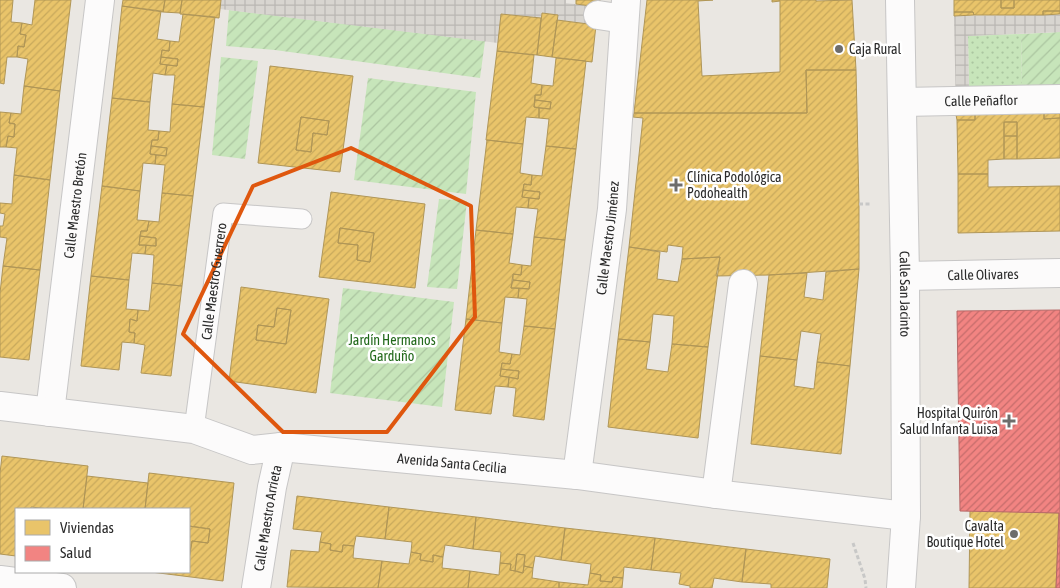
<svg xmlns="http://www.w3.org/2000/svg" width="1060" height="588" viewBox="0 0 1060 588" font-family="'Asap Condensed',sans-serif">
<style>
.park{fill:url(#park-dots)}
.garden{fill:url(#garden-furrows)}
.plaza{fill:url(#plaza-grid)}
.homes{fill:url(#homes-hatch);stroke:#b09657;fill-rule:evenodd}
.health{fill:url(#health-hatch);stroke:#b66968}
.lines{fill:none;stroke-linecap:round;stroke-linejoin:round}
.lane-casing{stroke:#c7c6c6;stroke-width:21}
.street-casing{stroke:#c7c6c6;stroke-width:30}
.secondary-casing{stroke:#c7c6c6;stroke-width:30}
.path{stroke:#c8c8c7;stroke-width:3;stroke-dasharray:4 2.5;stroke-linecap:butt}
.lane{stroke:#fcfbfb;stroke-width:19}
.street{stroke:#fcfbfb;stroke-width:28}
.secondary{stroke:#fcfbfb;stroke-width:28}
.marked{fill:none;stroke:#df570e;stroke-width:4;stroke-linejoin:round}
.poi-dot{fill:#6e6d6b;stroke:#fff;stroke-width:2}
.labels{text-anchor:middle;stroke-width:5;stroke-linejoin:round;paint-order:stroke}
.poi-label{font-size:14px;fill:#2b2b2b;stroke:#fff;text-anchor:start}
.street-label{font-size:14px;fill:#2b2b2b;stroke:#fff}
.park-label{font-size:14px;fill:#22691b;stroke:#fff}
</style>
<defs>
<pattern id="park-dots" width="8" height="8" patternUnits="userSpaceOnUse" patternTransform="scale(1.25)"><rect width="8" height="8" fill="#c7e5ba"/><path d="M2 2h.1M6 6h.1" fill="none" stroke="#abc5a0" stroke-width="1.8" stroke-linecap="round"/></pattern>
<pattern id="garden-furrows" width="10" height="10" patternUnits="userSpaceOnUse" patternTransform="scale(1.25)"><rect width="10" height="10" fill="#c7e5ba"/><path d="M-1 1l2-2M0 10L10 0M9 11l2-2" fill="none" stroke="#abc5a0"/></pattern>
<pattern id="plaza-grid" width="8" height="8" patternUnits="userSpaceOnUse" patternTransform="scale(1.25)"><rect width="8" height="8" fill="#d8d5d0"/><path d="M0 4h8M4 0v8" fill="none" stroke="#bab7b3"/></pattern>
<pattern id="homes-hatch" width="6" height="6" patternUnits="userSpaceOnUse" patternTransform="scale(1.25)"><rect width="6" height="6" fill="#e9c46a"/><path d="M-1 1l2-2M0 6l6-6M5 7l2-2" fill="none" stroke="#c8a95c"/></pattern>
<pattern id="health-hatch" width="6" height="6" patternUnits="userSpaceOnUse" patternTransform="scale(1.25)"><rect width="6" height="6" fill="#f28482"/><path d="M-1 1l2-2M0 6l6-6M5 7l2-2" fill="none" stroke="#c46c6b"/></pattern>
</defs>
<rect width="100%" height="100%" fill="#eae7e2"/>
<!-- park -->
<path class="park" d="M1021,34L1022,87L969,90L968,36Z"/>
<!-- garden -->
<path class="garden" d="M229,10L485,41L480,78L275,50L226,46Z
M1060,32V86L1022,87L1021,34Z
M221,57L258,61L245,159L212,155Z
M368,78L476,92L466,194L354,180Z
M439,199L467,201L457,289L427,287Z
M343,288L454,302L442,407L330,393Z"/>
<!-- plaza -->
<path class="plaza" d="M221,0H566V3L599,7L596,25L557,20L558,15L542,13L541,18L502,14L498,43L220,9Z
M1060,15V32L968,36L969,90L1060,86V113L956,115L954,16Z"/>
<!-- homes -->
<path class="homes" d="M0,0H13L11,22L22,23L20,34L26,35L24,47L18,46L17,57H7L4,84L0,83Z
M35,0H71L60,91L24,86L28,59L17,57L18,46L24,47L26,35L20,34L22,23L32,25Z
M123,0H165L163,12L122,6Z
M165,0H182L180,13L163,12Z
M182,0H221L219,18L180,14Z
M576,0H600L599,7L576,4Z
M647,0H713L698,1L702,76L780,72V1L772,2V0H816V1L852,0L856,70H806L807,113H634Z
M954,0H1001V8H1014V0H1060V11H1043V15H974L973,12H954Z
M1001,0H1014V8H1001Z
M122,6L161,11L157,39L170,41L169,51L162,50L160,64L167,65L165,75L153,73L150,102L112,98Z
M1043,11H1060V14L1043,15Z
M954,12H973L974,15L954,16Z
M542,13L558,15L552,57L537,55Z
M183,14L215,17L204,107L172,104L175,75H165L167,65L177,66L178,59L161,57L162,50L169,51L170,41L179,42Z
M501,14L541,18L537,55L497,51Z
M557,20L596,25L592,62L552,57Z
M497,51L534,55L531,83L542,85L541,95H535L534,107L539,108V118L526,117L523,144L486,140Z
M161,57L178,59L177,66L160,64Z
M556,58L586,61L576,149L546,146L549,119L539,118V108L550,109L551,102L535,100V95H541L542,85L553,86Z
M270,66L353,76L340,172L258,163ZM301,117L329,121L327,135L313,133L311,152L296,150Z
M806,70H856L859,204V269L769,275L716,276L720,257L682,259L683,247L668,245L667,252L629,247L643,118L633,117L634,113H807Z
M24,86L60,91L50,180L14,175L17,148L6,147L8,136L14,137L15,124L9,123L11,113L21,114Z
M112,98L150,102L148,130L159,131L158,140H152L150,154L156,155L155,164L143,163L140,191L102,186Z
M535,100L551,102L550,109L534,107Z
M172,104L204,107L193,196L162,193L165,165L155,164L156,155L166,156L167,148L151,146L152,140H158L159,131L170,132Z
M0,112L11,113L9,123L15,124L14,137L8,136L6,147H0Z
M1044,113V119L1060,118V158L1017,159V122H1004V159L988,160V174H958L957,120H975V114Z
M1044,113H1060V118L1044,119Z
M975,114V120H957L956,115Z
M301,117L329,121L327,135L313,133L311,152L296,150Z
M1004,122H1017V136H1004Z
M1004,136H1017V159H1004Z
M487,140L523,144L520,173L532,175L531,185L524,184L522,197L529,198L528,208L516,207L513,234L476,230Z
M151,146L167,148L166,156L150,154Z
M546,146L576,149L565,240L534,237L538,209L528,208L529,198L539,199L540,192L523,190L524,184L531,185L532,175L542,176Z
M958,174H988V187L1060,186V231L958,233Z
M14,175L50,180L40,270L3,266L7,238L0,237V226H3L5,214L0,213V203L12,204Z
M102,186L140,191L137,220L149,221L147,231H141L140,236L139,245H146L145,254L132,253L129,280L91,276Z
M523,190L540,192L539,199L522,197Z
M331,192L425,204L415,288L319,277ZM340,228L374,233L370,262L357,260L358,245L338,243Z
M162,193L193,196L182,286L152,283L154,255L145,254L146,245L156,246V238L140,236L141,231H147L149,221L159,222Z
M340,228L374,233L370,262L357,260L358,245L338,243Z
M476,230L513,234L509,263L522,265L521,275L513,274L511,288H519L518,298L505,297L502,323L466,319Z
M140,236L156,238V246L139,245Z
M534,237L565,240L555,329L524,326L527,299L518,298L519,288L529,289L530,282L513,280V274L521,275L522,265L531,266Z
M629,247L660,252L657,279L678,282L682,259L720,257L708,347L672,344L674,316L653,314L650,342L618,339Z
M3,266L40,270L29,360L0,357V293Z
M859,269L850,366L817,362L821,334L801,331L797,360L760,356L769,275L807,273L804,297L823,300L826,272Z
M91,276L129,280L126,309L138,310L137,321L130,319L129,332L135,333L134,343L122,342L119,370L81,366Z
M513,280L530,282L529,289L511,288Z
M152,283L182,286L171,376L141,373L145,345L134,343L135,333L129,332L130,319L137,321L138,310L149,311Z
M241,287L329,299L316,393L229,381ZM277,308L291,310L286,344L256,340L258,325L274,327Z
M277,308L291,310L286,344L256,340L258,325L274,327Z
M466,319L502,323L499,352L512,354L510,364L502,363L500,376L509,377L508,387L495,386L491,414L455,410Z
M524,326L555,329L544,420L513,416L516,388L508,387L509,377L518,379L519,371L501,369L502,363L510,364L512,354L520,355Z
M618,339L650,342L646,369L668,372L672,344L708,347L698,438L608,427Z
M760,356L797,360L794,386L814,389L817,362L850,366L841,454L751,444Z
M501,369L519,371L518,379L500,376Z
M2,456L88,466L83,509H49L31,507V509H16V556L0,554V473Z
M149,473L234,483L223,581L151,572H189V559L192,541L208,543L210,529L189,526V509H145Z
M87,476L148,483L145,509H83Z
M297,496L389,507L385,539L356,536L354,546L343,545L342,552L330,550L331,544L320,542L322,532L293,529Z
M389,507L476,517L473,549L445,545L443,557L433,555V562L420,560L421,554L411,552L412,542L385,539Z
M970,510L1059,513L1056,588H969Z
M476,517L565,528L561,560L535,556L533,568L524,566L525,555L517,554L515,571L510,570L511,564L500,563L501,552L473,549Z
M189,526L210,529L208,543L192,541L189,559Z
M565,528L655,538L651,570L624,567L623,578L613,577L612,582L600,581L601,575L590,573L591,564L561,560Z
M655,538L746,549L742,582L714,578L712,588H690V586L679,584L681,573L651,570Z
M320,542L331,544L330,550L342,552L343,545L354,546L353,558L382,561L378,588L287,587L291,550L319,552Z
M746,549L830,559L827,588H771V584L742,582Z
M411,552L421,554L420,560L433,562V555L443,557L442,568L470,571L468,588H378L382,561L409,564Z
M517,554L525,555L523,573L515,571Z
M500,563L511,564L510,570L515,571L523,573L524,566L533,568L532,578L559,582V588H468L470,571L499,575Z
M590,573L601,575L600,581L612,582L613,577L623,578L622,588H559V582L588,585Z"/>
<!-- health -->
<path class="health" d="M1060,310V588H1056L1059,513L960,511L957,311Z"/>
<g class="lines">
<defs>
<g id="lane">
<path id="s1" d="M194,429L223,213L302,219"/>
</g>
<g id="street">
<path id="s2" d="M900,0L905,276L906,516L901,588"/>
<path d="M598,15L624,19"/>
<path id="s3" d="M902,102L1060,99"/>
<path id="s4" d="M905,276L1060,273"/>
<path id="s5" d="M50,412L100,0"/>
<path id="s6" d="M577,475L612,209L626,0"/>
<path d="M716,494L743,284"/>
<path d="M0,580L62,588"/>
<path id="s7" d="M256,588L272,487L281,447"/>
</g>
<g id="secondary">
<path id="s8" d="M0,406L194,429L252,450L281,447L577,475L716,494L906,516"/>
</g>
</defs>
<!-- lane casing -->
<use href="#lane" class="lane-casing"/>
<!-- street casing -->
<use href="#street" class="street-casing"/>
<!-- secondary casing -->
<use href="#secondary" class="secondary-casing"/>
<!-- path -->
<path class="path" d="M859,204H871
M853,543L865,579L866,588"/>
<!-- lane -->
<use href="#lane" class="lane"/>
<!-- street -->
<use href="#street" class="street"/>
<!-- secondary -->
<use href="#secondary" class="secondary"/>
</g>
<!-- marked area -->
<path class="marked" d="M351,148L471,206L475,317L387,432H283L183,334L253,186Z"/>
<!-- markers -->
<g class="poi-dot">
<circle cx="839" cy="49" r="5"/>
<path d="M673.5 177.5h5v5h5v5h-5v5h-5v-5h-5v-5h5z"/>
<path d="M1006.5 413.5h5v5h5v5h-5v5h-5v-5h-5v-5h5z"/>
<circle cx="1014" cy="534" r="5"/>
</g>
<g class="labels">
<!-- poi labels -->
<g class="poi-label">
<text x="849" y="54">Caja Rural</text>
<text x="687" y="182">Clínica Podológica<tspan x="687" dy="16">Podohealth</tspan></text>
<text x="998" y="418" text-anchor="end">Hospital Quirón<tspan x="998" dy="16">Salud Infanta Luisa</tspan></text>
<text x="1004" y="531" text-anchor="end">Cavalta<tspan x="1004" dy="16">Boutique Hotel</tspan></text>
</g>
<!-- street labels -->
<g class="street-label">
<text dy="5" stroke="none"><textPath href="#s3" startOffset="79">Calle Peñaflor</textPath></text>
<text dy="5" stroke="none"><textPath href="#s5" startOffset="208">Calle Maestro Bretón</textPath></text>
<text dy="5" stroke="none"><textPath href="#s6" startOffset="239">Calle Maestro Jiménez</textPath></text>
<text dy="5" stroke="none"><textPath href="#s4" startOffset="78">Calle Olivares</textPath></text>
<text dy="5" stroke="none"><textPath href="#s1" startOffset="149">Calle Maestro Guerrero</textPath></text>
<text dy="5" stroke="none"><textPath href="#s2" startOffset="294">Calle San Jacinto</textPath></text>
<text dy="5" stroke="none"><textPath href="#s8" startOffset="458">Avenida Santa Cecilia</textPath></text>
<text dy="5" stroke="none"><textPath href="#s7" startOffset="71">Calle Maestro Arrieta</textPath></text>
</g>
<!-- park labels -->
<g class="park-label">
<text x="392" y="345">Jardín Hermanos<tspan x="392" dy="16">Garduño</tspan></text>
</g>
</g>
<!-- legend -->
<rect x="15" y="508" width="175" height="65" fill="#ffffff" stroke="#aaaaaa"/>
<rect x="25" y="520" width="25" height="15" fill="#e9c46a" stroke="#aaaaaa"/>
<text x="60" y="533" font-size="15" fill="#2b2b2b">Viviendas</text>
<rect x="25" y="546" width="25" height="15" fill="#f28482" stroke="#aaaaaa"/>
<text x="60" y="558" font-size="15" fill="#2b2b2b">Salud</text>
</svg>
